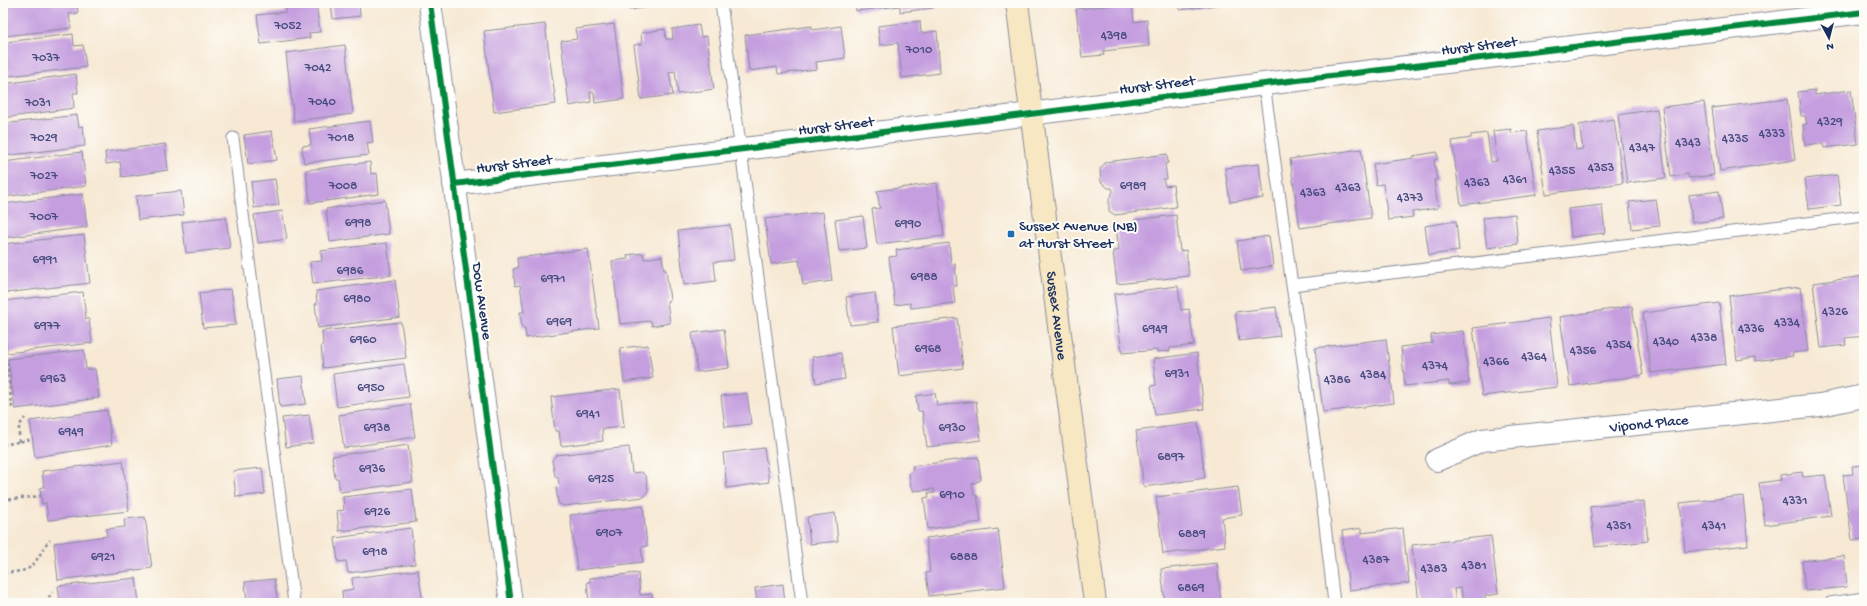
<svg xmlns="http://www.w3.org/2000/svg" width="1867" height="606" viewBox="0 0 1867 606" font-family="'Gochi Hand',sans-serif">
<style>
.building{fill:#c59edf}
.lines{fill:none;stroke-linecap:round;stroke-linejoin:round}
.lane-casing{stroke:#898c99;stroke-width:13}
.street-casing{stroke:#898c99;stroke-width:24}
.secondary-casing{stroke:#898c99;stroke-width:24}
.path{stroke:#898c99;stroke-width:2.5;stroke-dasharray:3 3;stroke-linecap:butt}
.lane{stroke:#fff;stroke-width:11}
.street{stroke:#fff;stroke-width:22}
.secondary{stroke:#f7e8c3;stroke-width:22}
.cycleway-casing{stroke:#fdfcf7;stroke-width:8}
.cycleway{stroke:#00873e;stroke-width:6}
.poi-dot{fill:#1f6fb2;stroke:#fdfcf7;stroke-width:1.5}
.labels{text-anchor:middle;stroke-width:4;stroke-linejoin:round;paint-order:stroke}
.number-label{font-size:13px;fill:#464b7e}
.street-label{font-size:15px;fill:#1b2f5e;stroke:#fdfcf7}
.poi-label{font-size:15px;fill:#1b2f5e;stroke:#fdfcf7;text-anchor:start}
</style>
<rect width="100%" height="100%" fill="#fdfcf7"/>
<filter id="ink" filterUnits="userSpaceOnUse"><feTurbulence type="fractalNoise" baseFrequency=".025" numOctaves="2"/><feDisplacementMap in="SourceGraphic" scale="8" xChannelSelector="R" yChannelSelector="G"/><feConvolveMatrix kernelMatrix="1 2 1 2 8 2 1 2 1" color-interpolation-filters="sRGB"/></filter>
<filter id="wash" filterUnits="userSpaceOnUse"><feTurbulence type="fractalNoise" baseFrequency=".012" numOctaves="4" result="noise"/><feDisplacementMap in="SourceGraphic" scale="16" xChannelSelector="R" yChannelSelector="G"/><feGaussianBlur stdDeviation="0.9" result="paint"/><feColorMatrix in="noise" values="0 0 0 0 0 0 0 0 0 0 0 0 0 0 0 0 0 1.4 0 .05"/><feComposite in="paint" operator="in"/></filter>
<g filter="url(#wash)">
<rect width="100%" height="100%" fill="#f7e9d4"/>
<g id="blocks">
<!-- building -->
<path class="building" d="M3,3H77L78,13L69,14L71,28L5,36Z
M258,3H316L320,32L309,33L310,38L261,44L257,15L286,12L285,4L259,7Z
M331,3H359L360,16L333,19Z
M628,3H657L658,6L629,10Z
M855,3H934V8L900,12V6L856,11Z
M1132,3L1134,22L1147,20L1149,46L1103,51L1104,55L1082,57L1076,9Z
M1179,3H1223V4L1180,10Z
M1369,3H1387V4L1370,6Z
M920,21L921,33L937,31L940,73L902,78L898,43L880,45L878,26Z
M545,24L556,104L494,112L484,31Z
M614,24L624,99L595,103L594,92H590L591,102L569,106L561,41L577,39L575,29Z
M699,25L701,37L707,36L714,89L678,94L675,71L669,72L673,95L641,99L634,45L642,44L641,33L665,29L666,39H673L672,29Z
M812,26V30L841,26L845,58L816,62L817,69L778,74L777,67L749,71L745,35Z
M73,34L74,46L83,45L86,67L9,76L5,42Z
M345,45L353,114L294,121L286,53Z
M76,74L78,93H73L74,108L3,118V84Z
M1815,90V95L1851,90L1858,144L1824,148L1823,143L1805,145L1803,125L1807,124L1805,116H1801L1798,92Z
M1787,99L1795,160L1720,171L1712,108Z
M1704,102L1714,175L1689,178L1688,174L1671,177L1662,107Z
M1657,109L1666,178L1627,183L1618,115Z
M77,115L79,127L83,126L85,146L3,156V124Z
M1614,119L1623,183L1546,194L1537,131L1573,126L1576,150L1583,149L1579,125Z
M370,121L373,142L367,143L369,155L304,163L302,146L311,145L309,129Z
M1511,129V133L1527,131L1536,195L1461,205L1452,141L1471,138V135L1487,133L1491,162L1497,161L1493,131Z
M272,131L277,160L248,164L244,135Z
M165,144L168,170L122,177L120,162L106,164L105,152Z
M1361,149L1371,218L1300,228L1290,159Z
M82,152L86,186L3,197V162Z
M1437,152L1438,159L1434,160L1437,180H1434L1438,208L1412,212L1413,217L1388,220L1383,184L1376,185L1373,164L1414,158L1413,156Z
M1167,154L1168,163L1165,164L1167,179H1163L1165,186L1173,185L1176,207L1115,215L1109,211V198L1113,192L1112,188H1108L1101,182L1100,169L1106,162Z
M370,162L371,174L377,173L379,194L310,203L306,170Z
M1259,164L1263,198L1230,202L1225,168Z
M1837,175L1841,205L1809,209L1805,179Z
M275,179L279,205L254,208L251,182Z
M937,183L944,236L877,244L872,209L880,208L877,191Z
M181,191L184,215L138,220L136,196Z
M1719,191L1723,219L1692,223L1689,195Z
M83,194L87,227L3,238V204Z
M1656,199L1660,226L1632,229L1629,202Z
M385,200L389,234L330,242L326,209Z
M1602,205L1605,233L1571,237L1568,209Z
M282,211L287,239L258,243L254,215Z
M823,212L832,281L803,285L799,260L771,264L765,219Z
M1515,214L1518,244L1487,248L1483,218Z
M1176,215L1180,251L1186,250L1189,276L1117,284L1113,251L1119,250L1116,228L1135,225L1134,220Z
M863,216L867,248L839,251L835,220Z
M226,217L230,248L186,253L182,222Z
M1456,221L1459,251L1429,255L1425,226Z
M730,225L734,260L714,262L716,281L684,285L678,231Z
M84,235L90,283L5,293L3,244Z
M1269,236L1273,266L1241,271L1237,241Z
M387,243L391,275L313,284L310,262L322,261L321,251Z
M949,243L951,264H955L957,286H953L955,303L911,308L910,303L895,305L889,257L897,256L896,250Z
M588,249L599,328L526,338L525,328H522L520,312H524L520,285L515,286L513,269L518,268L517,258Z
M643,253L644,259L662,256L664,270H666L670,300L667,301L670,323L652,326L651,321L620,324L612,261L628,259L627,255Z
M1864,276V336L1845,338L1846,345L1821,348L1813,283Z
M395,280L400,317L318,328L315,304H317L316,291Z
M1178,286L1181,310L1189,309L1194,345L1170,348V351L1157,352V350L1122,353L1114,294Z
M1800,287L1808,351L1792,353L1793,356L1755,361V357L1737,360L1729,296Z
M231,289L236,325L203,328L199,293Z
M83,292L86,319H89L92,343L7,353L3,301Z
M875,293L878,322L850,325L846,297Z
M1719,303L1726,364L1651,373L1643,313Z
M1632,306L1643,375L1570,386L1560,317Z
M1276,307L1280,336L1239,341L1235,312Z
M957,318L963,368L899,376L893,326Z
M1549,318L1557,387L1482,396L1473,328Z
M401,322L406,358L323,368L321,346L323,345L322,331Z
M724,329L729,368L697,372L692,333Z
M1463,331L1469,383L1449,385V381L1405,386L1401,347L1432,343L1431,335Z
M1386,339L1394,403L1323,412L1315,348Z
M648,345L653,378L624,382L620,348Z
M84,350L86,369H95L99,398L15,409L8,359Z
M841,353L845,379L816,383L812,357Z
M1197,353L1204,409L1155,415L1151,386L1156,385L1153,359Z
M404,364L409,397L337,407L333,374Z
M303,376L306,404L280,407L277,379Z
M620,389L624,427L602,429L603,441L561,446L559,431H555L551,397Z
M747,393L751,424L725,427L721,396Z
M935,393L937,406L976,401L981,440L927,447L922,411H918L916,396Z
M410,404L415,437L344,448L339,415Z
M107,410L112,445L35,457L30,421Z
M309,415L313,443L286,447L282,418Z
M1198,423L1205,478L1144,487L1136,431Z
M408,445L413,482L340,492L338,478H335L332,456Z
M629,447L632,473L642,472L646,477L648,490L644,497L563,506L558,503L556,487L559,484L558,478L555,476L552,460L556,455Z
M764,448L769,482L727,488L723,453Z
M978,457L981,480L972,484L974,495H977L981,522L928,529L924,498L929,497L928,493H935L934,489L913,491V488H911L909,473L913,470L912,466Z
M123,461L129,511L48,520L46,503L42,504L40,488L44,487L42,471Z
M1864,465V539L1852,540L1843,475L1853,474L1852,466Z
M262,468L265,494L236,497L233,471Z
M1802,472L1803,477L1825,475L1831,516L1765,525L1759,483L1781,480L1780,475Z
M1238,487L1242,515L1222,518L1225,546L1163,554L1156,497Z
M412,489L416,522L339,531L337,511L344,510L343,497Z
M1743,496L1748,545L1685,552L1680,503Z
M1644,501L1648,541L1595,547L1590,507Z
M643,506L647,546L641,547L643,562L577,570L570,515Z
M835,513L838,541L810,544L807,517Z
M145,517L152,568L58,580L54,543L107,536L106,529L125,527L124,519Z
M411,528L415,564L348,573L346,561L338,562L335,538Z
M1362,528V533L1403,528L1409,583L1349,590L1342,531Z
M998,529L1005,587L929,596L926,573L930,572L926,538Z
M1491,536L1498,594L1485,596L1486,603H1463L1461,588L1454,589L1456,603H1419L1412,545Z
M1844,556L1847,587L1805,591L1802,561Z
M1217,563L1221,603H1165L1161,569Z
M418,570L423,603H343L342,591L353,589L352,578Z
M638,573L640,595L652,594L653,603H589L587,582H590V578Z
M136,578L139,603H50L60,601L58,586Z
M274,579L278,603H247L245,582Z
M783,584L785,603H757L755,588Z"/>
</g>
</g>
<g filter="url(#ink)">
<use href="#blocks" fill-opacity="0" stroke="#898c99" stroke-width="1"/>
<g class="lines">
<defs>
<path id="lane" d="M721,3L802,603
M1264,84L1292,285L1864,216
M233,138L294,603
M1292,285L1319,473L1334,603
M1830,603L1864,598"/>
<g id="street">
<path d="M430,3L511,603"/>
<path d="M454,184L999,118L1264,84L1864,12"/>
<path id="s1" d="M1437,460L1482,440L1820,405L1864,396"/>
</g>
<g id="secondary">
<path id="s2" d="M1017,3L1095,603"/>
</g>
</defs>
<!-- lane casing -->
<use href="#lane" class="lane-casing"/>
<!-- street casing -->
<use href="#street" class="street-casing"/>
<!-- secondary casing -->
<use href="#secondary" class="secondary-casing"/>
<!-- path -->
<path class="path" d="M3,327H4
M7,363L12,408
M3,386L12,384
M19,442V426L25,418
M3,445L33,439
M3,500L41,496
M4,573C11,572 23,572 29,568C39,561 42,547 50,540
M46,603L52,592"/>
<!-- lane -->
<use href="#lane" class="lane"/>
<!-- street -->
<use href="#street" class="street"/>
<!-- secondary -->
<use href="#secondary" class="secondary"/>
<defs>
<path id="cycleway" d="M430,3L511,603
M454,184L999,118L1264,84L1864,12"/>
</defs>
<!-- cycleway casing -->
<use href="#cycleway" class="cycleway-casing"/>
<!-- cycleway -->
<use href="#cycleway" class="cycleway"/>
</g>
</g>
<!-- markers -->
<rect class="poi-dot" x="1007" y="230" width="8" height="8" rx="2"/>
<g class="labels">
<!-- number labels -->
<g class="number-label">
<text x="288" y="29">7052</text>
<text x="1114" y="39">4398</text>
<text x="919" y="53">7010</text>
<text x="46" y="61">7037</text>
<text x="318" y="71">7042</text>
<text x="322" y="105">7040</text>
<text x="38" y="106">7031</text>
<text x="1830" y="125">4329</text>
<text x="1772" y="137">4333</text>
<text x="44" y="141">7029</text>
<text x="341" y="141">7018</text>
<text x="1735" y="142">4335</text>
<text x="1688" y="146">4343</text>
<text x="1642" y="151">4347</text>
<text x="1601" y="171">4353</text>
<text x="1562" y="174">4355</text>
<text x="44" y="179">7027</text>
<text x="1515" y="183">4361</text>
<text x="1477" y="186">4363</text>
<text x="343" y="189">7008</text>
<text x="1133" y="189">6989</text>
<text x="1348" y="191">4363</text>
<text x="1313" y="196">4363</text>
<text x="1410" y="201">4373</text>
<text x="44" y="220">7007</text>
<text x="358" y="226">6998</text>
<text x="908" y="227">6990</text>
<text x="45" y="263">6991</text>
<text x="350" y="274">6986</text>
<text x="924" y="280">6988</text>
<text x="553" y="282">6971</text>
<text x="357" y="302">6980</text>
<text x="1835" y="315">4326</text>
<text x="559" y="325">6969</text>
<text x="1787" y="326">4334</text>
<text x="47" y="329">6977</text>
<text x="1155" y="332">6949</text>
<text x="1751" y="332">4336</text>
<text x="1704" y="341">4338</text>
<text x="363" y="343">6960</text>
<text x="1666" y="345">4340</text>
<text x="1619" y="348">4354</text>
<text x="928" y="352">6968</text>
<text x="1583" y="354">4356</text>
<text x="1534" y="360">4364</text>
<text x="1496" y="365">4366</text>
<text x="1435" y="369">4374</text>
<text x="1177" y="377">6931</text>
<text x="1373" y="378">4384</text>
<text x="53" y="382">6963</text>
<text x="1337" y="383">4386</text>
<text x="371" y="391">6950</text>
<text x="588" y="417">6941</text>
<text x="377" y="431">6938</text>
<text x="952" y="431">6930</text>
<text x="71" y="435">6949</text>
<text x="1171" y="460">6897</text>
<text x="372" y="472">6936</text>
<text x="601" y="482">6925</text>
<text x="952" y="498">6910</text>
<text x="1795" y="504">4331</text>
<text x="377" y="515">6926</text>
<text x="1619" y="529">4351</text>
<text x="1714" y="529">4341</text>
<text x="609" y="536">6907</text>
<text x="1192" y="537">6889</text>
<text x="375" y="555">6918</text>
<text x="103" y="560">6921</text>
<text x="964" y="560">6888</text>
<text x="1376" y="563">4387</text>
<text x="1474" y="569">4381</text>
<text x="1434" y="572">4383</text>
<text x="1191" y="591">6869</text>
</g>
<!-- street labels -->
<g class="street-label">
<text transform="translate(1479 45) rotate(-7)" y="5">Hurst Street</text>
<text transform="translate(1157 84) rotate(-7)" y="5">Hurst Street</text>
<text transform="translate(836 125) rotate(-7)" y="5">Hurst Street</text>
<text transform="translate(514 163) rotate(-7)" y="5">Hurst Street</text>
<text transform="translate(483 301) rotate(82)" y="5">Dow Avenue</text>
<text dy="5" stroke="none"><textPath href="#s2" startOffset="315">Sussex Avenue</textPath></text>
<text dy="5" stroke="none"><textPath href="#s1" startOffset="217">Vipond Place</textPath></text>
</g>
<!-- poi labels -->
<g class="poi-label">
<text x="1019" y="230">Sussex Avenue (NB)<tspan x="1019" dy="17">at Hurst Street</tspan></text>
</g>
</g>
<!-- margin -->
<rect width="1867" height="606" fill="none" stroke="#fdfcf7" stroke-width="16"/>
<!-- north arrow -->
<g transform="translate(1829 38) rotate(173)" stroke="#fdfcf7" stroke-width="3" paint-order="stroke">
<path d="M0-3L7 15L0 10L-7 15Z" fill="#1b2f5e"/>
<text y="-6" font-size="11" font-weight="bold" text-anchor="middle" fill="#1b2f5e">N</text>
</g>
</svg>
